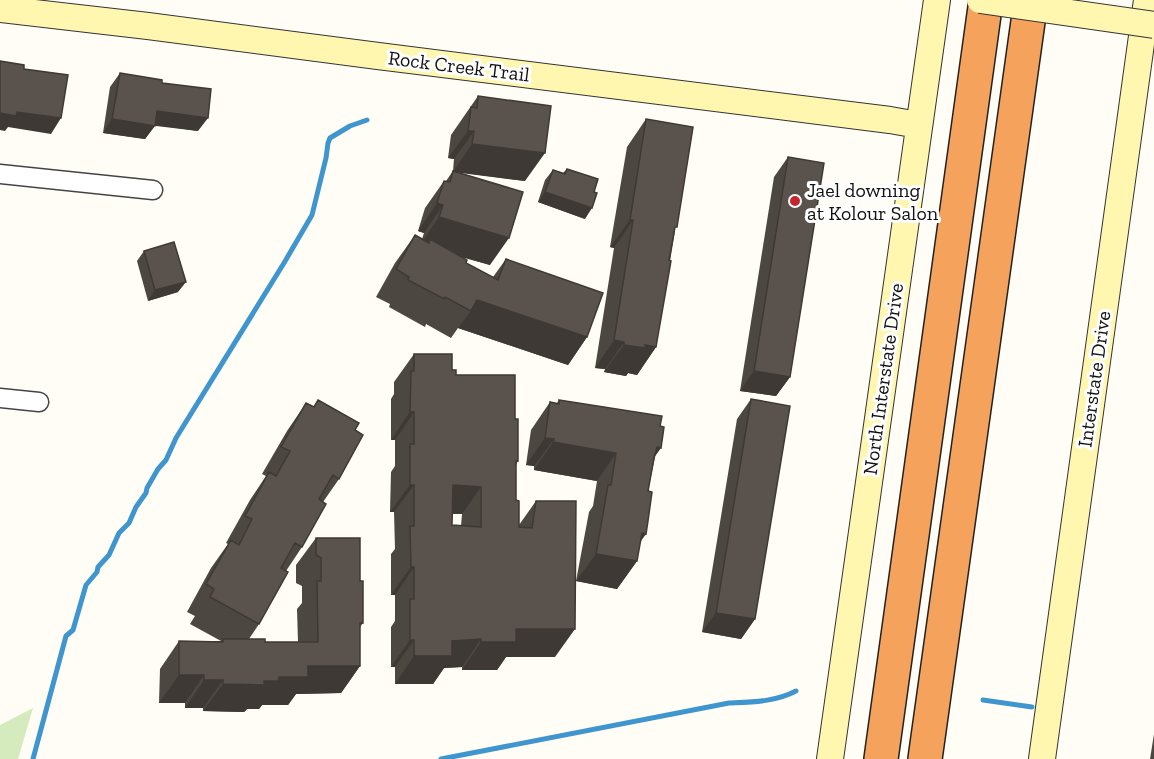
<svg xmlns="http://www.w3.org/2000/svg" width="1154" height="759" viewBox="0 0 1154 759" font-family="'Zilla Slab',serif">
<style>
.green{fill:#d5ebbd}
.lines{fill:none;stroke-linecap:round;stroke-linejoin:round}
.stream{stroke:#3f96cf;stroke-width:5}
.street-casing{stroke:#444;stroke-width:21}
.secondary-casing{stroke:#333;stroke-width:28}
.highway-casing{stroke:#222;stroke-width:36}
.street{stroke:#fff;stroke-width:18}
.secondary{stroke:#fff6b0;stroke-width:26}
.highway{stroke:#f5a25d;stroke-width:33}
.secondary-bridge-casing{stroke:#333;stroke-width:28;stroke-linecap:butt}
.secondary-bridge{stroke:#fff6b0;stroke-width:26}
.wall{fill:#4d4742;fill-rule:evenodd}
.shaded-wall{fill:#3f3936}
.building{fill:#5a524d;stroke:#3f3936;stroke-width:1.5;fill-rule:evenodd}
.poi-dot{fill:#c4262e;stroke:#fff;stroke-width:2}
.labels{text-anchor:middle;stroke-width:6;stroke-linejoin:round;paint-order:stroke}
.street-label{font-size:20px;fill:#111;stroke:#fff}
.poi-label{font-size:20px;fill:#111;stroke:#fff;text-anchor:start}
</style>
<rect width="100%" height="100%" fill="#fffdf5"/>
<!-- green -->
<path class="green" d="M33,708L18,759H0V725Z"/>
<g class="lines">
<!-- stream -->
<path class="stream" d="M983,700L1032,707
M33,759L66,636L73,630L86,585L97,572L98,567L109,555L119,533L129,523L136,507L146,493L147,488L158,469L166,460L176,438L284,263L312,215L326,158L328,143L330,138L350,126L367,120
M441,759L729,703C752,702 775,702 796,691"/>
<defs>
<path id="street" d="M0,174L153,190
M0,398L39,402"/>
<path id="secondary" d="M0,9L148,26L378,56L890,120L918,125
M830,759L937,0
M1042,759L1147,0"/>
<path id="highway" d="M881,759L986,0
M925,759L1031,0"/>
</defs>
<!-- street casing -->
<use href="#street" class="street-casing"/>
<!-- secondary casing -->
<use href="#secondary" class="secondary-casing"/>
<!-- highway casing -->
<use href="#highway" class="highway-casing"/>
<!-- street -->
<use href="#street" class="street"/>
<!-- secondary -->
<use href="#secondary" class="secondary"/>
<!-- highway -->
<use href="#highway" class="highway"/>
<defs>
<path id="secondary-bridge" d="M980,0L1154,25"/>
</defs>
<!-- secondary-bridge casing -->
<use href="#secondary-bridge" class="secondary-bridge-casing"/>
<!-- secondary-bridge -->
<use href="#secondary-bridge" class="secondary-bridge"/>
</g>
<!-- wall -->
<path class="wall" d="M120,73L162,83L198,131L155,125L145,139L103,133L110,87Z
M478,96L525,181L457,172L490,265L462,257L466,263L493,277L506,259L587,337L568,365L458,328L451,338L426,324L425,327L389,307L390,304L376,297L395,263L415,235L422,239L424,233L418,231L425,208L444,181H446L453,171L454,159L448,158L451,135Z
M646,119L675,231L656,347L637,375L628,373L626,376L604,372L605,369L595,368L614,248L610,247L627,147Z
M788,157L790,377L776,396L740,391L774,177Z
M567,169L585,219L538,202L545,180L553,170L563,173Z
M144,251L178,292L148,301L137,261Z
M414,354L452,370L456,375L515,419L518,461L516,465V500L519,525L536,501L555,657H506L497,670H462V667L444,668L433,684H395V667H391V627L395,621V595H391V554L395,549L394,512H390L391,472L395,466V440H391V399L394,394V382ZM452,514H462L461,526L452,525Z
M751,399L755,619L741,639L702,632L737,419Z
M318,400L355,430L339,479L323,502L302,547L286,571L259,624L249,639L265,642H298L297,609L302,603V586L296,583V565L316,538L360,581L363,623L360,627V666L341,693L296,694L288,705H262L259,709H247L244,712L203,711V708H185V703H159L160,669L179,641H221L190,624L195,616L187,612L211,568L228,544L226,543L250,500L266,476L262,474L287,431L306,403L313,407Z
M559,400L655,457L648,491L646,534L640,541L637,561L617,589L576,581L589,512L593,506L597,481L534,470V466L526,465L531,430L550,402L557,403Z
M1154,734V759H1150Z"/>
<!-- shaded-wall -->
<path class="shaded-wall" d="M157,111L208,118L198,131L148,125Z
M17,112L61,118L51,134L8,127L5,131L0,130V113Z
M112,119L155,126L145,139L103,133Z
M468,131H474L454,159L448,158Z
M472,144L545,153L525,181L453,172Z
M545,192L592,208L585,219L538,202Z
M437,203L443,205L424,233L418,231Z
M439,217L509,238L490,265L426,247L430,239L425,246L420,245Z
M630,220H633L614,248L610,247Z
M186,282L178,292L148,301L155,290Z
M477,300L587,337L568,365L458,328L471,311Z
M614,340L624,342L605,369L595,368Z
M624,345H645L656,347L637,375L628,373L626,376L604,372Z
M754,371L790,377L776,396L740,391Z
M410,412H414L395,440H391Z
M545,438L554,439L534,466L526,465Z
M553,442L616,453L597,481L534,470Z
M657,447L661,448L641,476Z
M410,485H414L394,512H390Z
M453,485L481,487L462,514L433,513Z
M642,533L646,534L628,559L637,561L617,589L576,581L596,554Z
M411,567H414L395,595H391Z
M716,613L755,619L741,639L702,632Z
M516,629H575L555,657H506L497,670H462L481,642Z
M481,639L462,667L444,668L433,684H395L414,656L452,641Z
M410,640H414L395,667H391Z
M308,666H360L341,693L296,694L288,705H262L259,709H247L244,712L203,711L223,684L264,681L279,677Z
M179,675H204L185,703H159Z
M204,680H223L203,708H185Z"/>
<!-- building -->
<path class="building" d="M0,61L24,65V69L68,75L61,118L17,112L16,116L0,113Z
M120,73L162,80V83L211,89L208,118L157,111L155,126L112,119Z
M478,96L551,106L545,153L472,144L474,131H468L471,107L477,108Z
M646,119L693,127L677,227H675L669,260L671,261L656,347L645,345V348L624,345V342L614,340L633,220H630Z
M788,157L824,163L790,377L754,371Z
M567,169L598,179L594,192L597,193L592,208L545,192L553,170L565,174Z
M453,171L523,192L509,238L439,217L443,205L437,203L444,181L450,182Z
M415,235L429,243L430,239L467,260L466,263L498,280L506,259L603,293L587,337L477,300L471,311L445,297L444,299L408,280L409,277L396,269Z
M174,242L186,282L155,290L144,251Z
M414,354H452V370H456V375H515V419H518V461H516V500L519,501V527L532,528L536,501H576L575,629H516V642H481V639L452,641V656H414V640H410V599H414V567H411L410,526H414V485H410V444H414V412H410L411,371H414ZM453,485L481,487V527L452,525Z
M751,399L790,406L755,619L716,613Z
M318,400L359,423L355,430L363,435L339,479L333,475L319,499L326,504L302,547L295,543L281,568L288,572L259,624L210,597L214,589L206,584L231,540L239,545L252,519L245,516L269,472L276,476L290,451L281,447L306,403L314,407Z
M559,400L662,416L660,426L664,427L661,448L657,447L654,458L648,491L652,492L648,521L646,534L642,533L637,561L596,554L608,485H611L616,453L553,442L554,439L545,438L550,402L559,404Z
M316,538H360V581H363V623H360V666H308V677H279V681H264V685L223,684V680H204V675H179V641L223,642V639H265V642H318L317,581H321V558L316,555Z"/>
<!-- markers -->
<circle class="poi-dot" cx="795" cy="201" r="6"/>
<g class="labels">
<!-- street labels -->
<g class="street-label">
<text transform="translate(459 66) rotate(7)" y="7">Rock Creek Trail</text>
<text transform="translate(883 379) rotate(-82)" y="7">North Interstate Drive</text>
<text transform="translate(1094 379) rotate(-82)" y="7">Interstate Drive</text>
</g>
<!-- poi labels -->
<g class="poi-label">
<text x="807" y="197">Jael downing<tspan x="807" dy="23">at Kolour Salon</tspan></text>
</g>
</g>
</svg>
